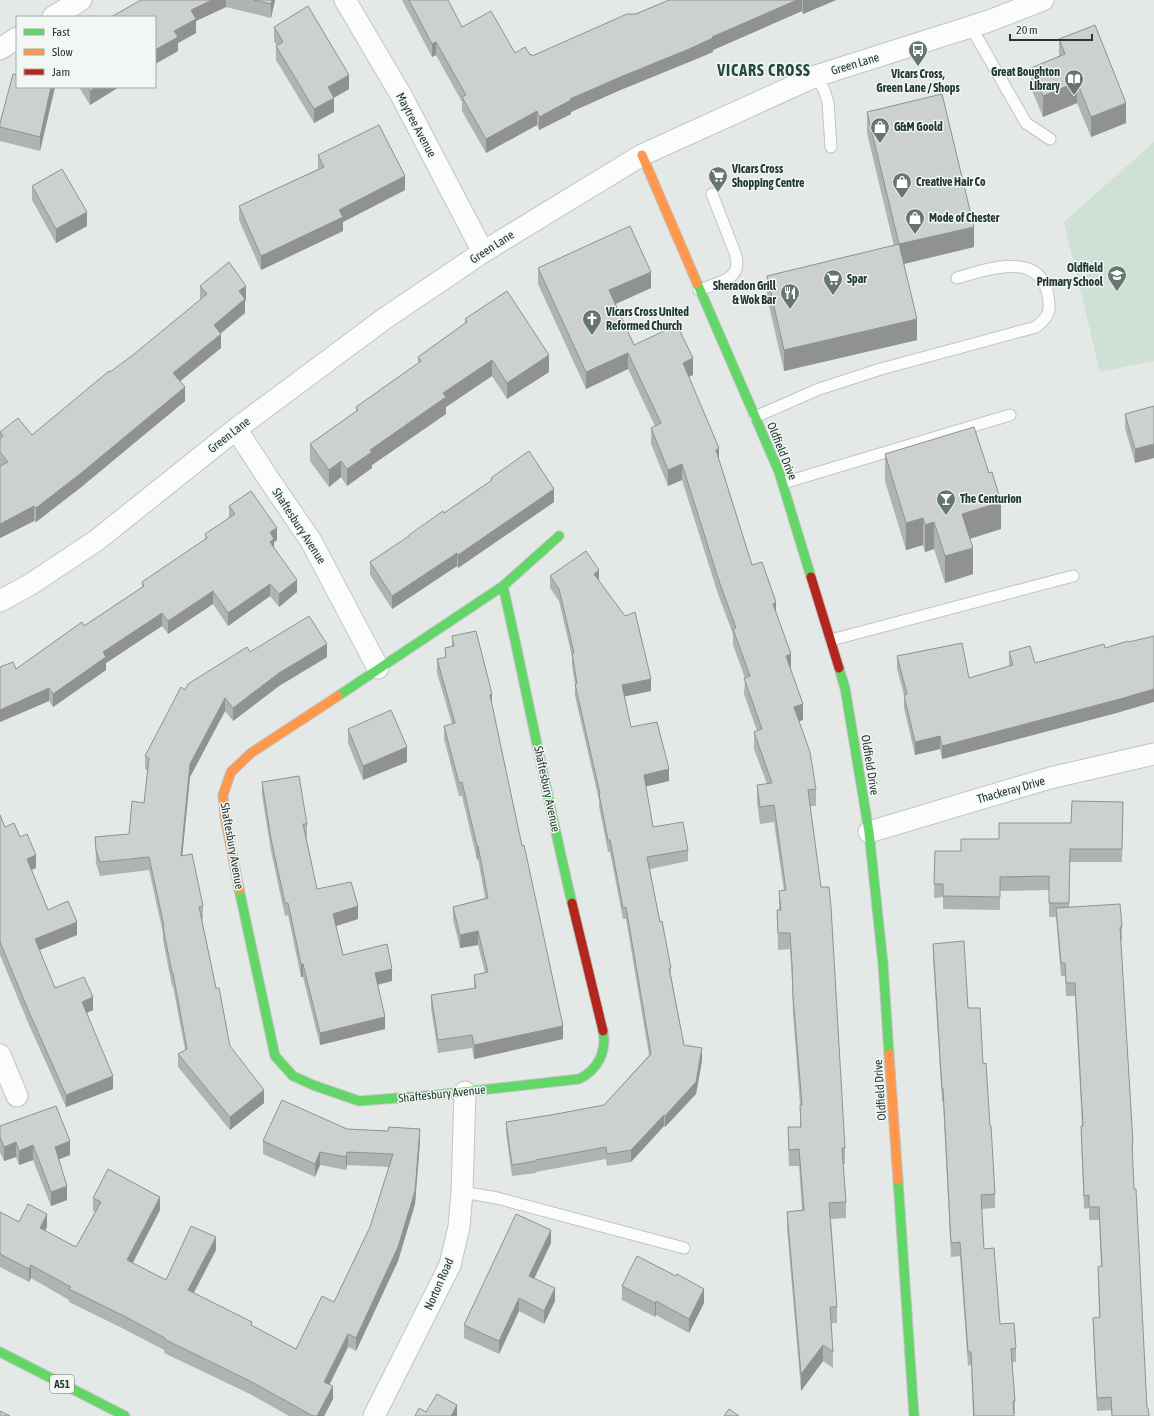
<svg xmlns="http://www.w3.org/2000/svg" width="1154" height="1416" viewBox="0 0 1154 1416" font-family="'Asap Condensed',sans-serif">
<style>
.green{fill:#cfe0d4}
.lines{fill:none;stroke-linecap:round;stroke-linejoin:round}
.lane-casing{stroke:#c1c5c3;stroke-width:13}
.street-casing{stroke:#c1c5c3;stroke-width:23}
.fast-casing{stroke:#c0c5c3;stroke-width:11}
.slow-casing{stroke:#c0c5c3;stroke-width:11}
.jam-casing{stroke:#c0c5c3;stroke-width:11}
.lane{stroke:#fbfcfb;stroke-width:11}
.street{stroke:#fbfcfb;stroke-width:21}
.fast{stroke:#63d668;stroke-width:9}
.slow{stroke:#ff974d;stroke-width:9}
.jam{stroke:#b3261e;stroke-width:9}
.wall{fill:#afb4b2}
.shaded-wall{fill:#8f9291}
.building{fill:#ccd1cf;stroke:#8f9291}
.labels{text-anchor:middle;stroke-width:3;stroke-linejoin:round;paint-order:stroke}
.shield{fill:#f2f7f4;stroke:#62726e;stroke-width:1}
.shield-label{font-size:11px;font-weight:bold;fill:#243934}
.street-label{font-size:12px;fill:#243934;stroke:#f2f7f4}
.poi-label{font-size:12px;font-weight:bold;fill:#243934;stroke:#f2f7f4;text-anchor:start}
.district-label{font-size:16px;font-weight:bold;letter-spacing:1px;fill:#224840;stroke:#f2f7f4}
</style>
<rect width="100%" height="100%" fill="#e4e8e6"/>
<!-- green -->
<path class="green" d="M1154,142V361L1100,372L1064,222Z"/>
<g class="lines">
<defs>
<path id="lane" d="M971,27L1026,123L1050,139
M816,76L824,90L828,102L831,147
M699,290C719,282 744,280 735,253L712,194
M755,417L819,389L881,369L1036,327C1049,316 1051,312 1048,296C1041,250 986,269 957,278
M783,483L1010,415
M831,640L1073,576
M462,1192L497,1198L684,1248"/>
<path id="street" d="M345,0L401,95L483,252
M53,17L81,0
M0,49L17,38
M236,429L268,478L311,541L378,668
M0,601L31,584L97,540L236,429L384,319L483,252L642,155L816,76L989,21L1043,0
M869,832L1050,778L1154,754
M0,1055L17,1096
M374,1416L450,1265L459,1227L462,1192L465,1092"/>
<path id="fast" d="M697,283L779,472L811,577
M503,586C527,692 547,798 572,903
M839,668L845,688L869,832L883,964L889,1054
M338,696L503,586L559,536
M239,889L275,1056L293,1076L313,1085L359,1101L436,1095L579,1079C598,1070 607,1051 603,1031
M898,1180L914,1416
M0,1352L125,1416"/>
<path id="slow" d="M642,155L697,283
M239,889L225,817L223,795L231,772L251,753L338,696
M889,1054L898,1180"/>
<path id="jam" d="M811,577L839,668
M572,903L603,1031"/>
</defs>
<!-- lane casing -->
<use href="#lane" class="lane-casing"/>
<!-- street casing -->
<use href="#street" class="street-casing"/>
<!-- fast casing -->
<use href="#fast" class="fast-casing"/>
<!-- slow casing -->
<use href="#slow" class="slow-casing"/>
<!-- jam casing -->
<use href="#jam" class="jam-casing"/>
<!-- lane -->
<use href="#lane" class="lane"/>
<!-- street -->
<use href="#street" class="street"/>
<!-- fast -->
<use href="#fast" class="fast"/>
<!-- slow -->
<use href="#slow" class="slow"/>
<!-- jam -->
<use href="#jam" class="jam"/>
</g>
<!-- wall -->
<path class="wall" d="M141,0H275L271,18L226,7L196,21V33L178,43V51L155,64V17Z
M402,0H448L462,27L515,53L532,56L669,0H836L803,14L802,11L713,50V52L689,62L618,91L571,112V114L539,130L537,125L486,153L462,111V102L436,55L432,57Z
M274,27L349,89L334,98V112L314,123L276,60V46H277L274,41Z
M1059,39L1126,123L1091,137L1077,103L1043,117L1031,88V68L1059,56Z
M55,87L40,151L0,141V123Z
M79,87H119L90,105Z
M867,112L974,247L904,264L917,340L784,371L767,297V276L894,246L867,133Z
M318,155L405,190L343,222V231L261,270L239,220V206L318,169Z
M32,186L87,226L56,243L32,200Z
M538,268L651,288L615,304L634,345L693,375L689,377L719,460L752,565L776,613L803,720L799,721L816,789V806H810L845,1148V1164H843L846,1202V1218L831,1219L837,1307V1323H831L833,1352V1368L823,1361L801,1391L787,1228V1212L802,1210L799,1166H789L788,1143V1127H800V1105L793,1013L792,981L790,949L778,950L777,910H779V891H784L774,822L760,824L757,802V785L767,784L754,749V732L757,731L744,694L745,678L733,645V634L718,594L682,480L668,486L651,444V428L655,426L628,369L586,389L538,284Z
M200,286L246,300L245,301V313L220,334L221,348L180,381L185,401L80,488L36,522L34,521L0,538V432L32,435L133,355L200,300Z
M465,319L549,372L507,399L492,376L446,407V414L372,465V468L347,486L341,477L329,487L310,461V444L356,411V407L418,363V357L465,323Z
M1154,406L1135,463L1125,428V414Z
M885,454L1001,529L970,539L973,574L945,583L934,549L925,552L923,545L906,550L885,481Z
M491,478L554,502L458,568L457,566L392,609L370,575V562L409,537V535L444,513L491,481Z
M229,506L277,540L274,542V548L297,592L279,607L270,596L228,626L213,604L168,634L162,626L106,663V670L53,707L49,701L0,722V667L16,669L84,626L142,587V582L205,540V534L229,518Z
M550,576L599,581L651,691L624,696L631,727L669,781L646,786L653,827L688,850V861L650,869L660,922L671,968V975L684,1045L702,1060L696,1094L665,1127L664,1126L631,1162L607,1166L606,1159L536,1172V1173L512,1176L506,1133V1122L551,1115L604,1105L649,1055L626,919H623L610,852H608L599,806V800L575,696V684L572,665V657L559,601L550,588Z
M452,636L492,707L563,1039L474,1059L472,1048L438,1053L431,1008V995L474,988V975L485,973L478,945L460,948L453,920V907L485,898L478,859L477,860L462,796H459L444,739V726L452,724L437,673V659L445,658V648L452,647Z
M250,652L327,657L279,686L233,721L225,711L190,777L182,856L203,906V919H202L216,988L230,1046L264,1103L230,1130L178,1067V1054L185,1050L173,986H172L163,940V933L149,870L100,876L96,863L95,837L129,834L144,803L148,771L145,769V756L185,690Z
M1009,652L1035,663L1120,712L942,759L940,749L915,755L904,708V695L897,669V656L969,678L1009,666Z
M348,729L407,762L363,780L348,743Z
M262,782L307,824V837H306L317,889L358,919L336,926L343,955L392,981L378,985L385,1029L320,1045L303,977H301L288,915L285,916L271,851L262,795Z
M1123,802L1122,862H1070L1069,907L1122,927V940H1120L1133,1143V1156H1132L1134,1189L1147,1408L1149,1416H1112L1111,1410L1097,1411L1093,1330V1318L1099,1317L1098,1267H1101L1099,1220H1089V1208L1084,1209L1081,1139V1126H1082L1075,996H1066L1065,976H1061L1056,917H1049V890L1000,891V910L943,909V897L934,898L935,851H961L999,839L1071,823Z
M0,815L5,827L20,837L36,868L31,870L48,910L77,935L39,950L55,988L93,1010L87,1013L113,1089L66,1107L29,1025L0,955Z
M933,944L968,1008L983,1064L990,1126L995,1194V1208L981,1209L984,1249L1000,1324L1016,1348V1362H1012L1015,1401V1414H1014V1416H973L971,1365L968,1366L960,1256L951,1257L943,1102H942L933,957Z
M0,1126L70,1155L59,1159L67,1200L51,1206L33,1160L19,1165L16,1157L4,1161L0,1152Z
M347,1129L420,1142L415,1204L398,1261L356,1351L348,1347L330,1384L333,1399L324,1416H289L250,1394L164,1353V1350L124,1329L69,1302V1300L31,1278L29,1282L0,1267V1212L19,1222L47,1227L45,1231L76,1247L95,1212L93,1211V1198L160,1210L133,1263L166,1280L216,1250L194,1293L252,1326L296,1349L334,1302L370,1227L389,1167L347,1165L346,1170L320,1165L315,1177L263,1154V1141Z
M551,1243L534,1279L555,1301L544,1324L519,1311L499,1354L464,1338V1325Z
M622,1286L704,1303L689,1333L656,1315L655,1317L622,1300Z"/>
<!-- shaded-wall -->
<path class="shaded-wall" d="M212,0H226V7L196,21V33L178,43V51L155,64V50L174,31L191,10Z
M272,0H275L271,18V4Z
M797,0H802V11L713,50V52L689,62L618,91L571,112V114L539,130V117L570,99L618,78Z
M803,0H836L803,14Z
M436,42V55L432,57V44Z
M349,75V89L328,101V87Z
M1077,82V103L1043,117V96Z
M51,87H55L40,151V137Z
M96,87H119L90,105V91Z
M334,98V112L314,123V109Z
M1126,103V123L1091,137V117Z
M537,111V125L486,153V139Z
M405,176V190L343,222V231L261,270V256L339,210Z
M87,212V226L56,243V229Z
M974,227V247L899,265V244Z
M651,272V288L609,307V290Z
M246,286V300L245,301V313L214,339V325L239,291Z
M917,319V340L784,371V350Z
M221,334V348L173,387V373Z
M628,353V369L586,389V372Z
M549,355V372L507,399V383Z
M693,358V375L683,379V363Z
M492,360V376L446,407V414L372,465V468L347,486V469L370,450L443,393Z
M185,387V401L80,488L36,522V508Z
M1154,444V458L1135,463V449Z
M719,448V465L716,450Z
M341,461V477L329,487V470Z
M682,464V480L668,486V470Z
M554,489V502L458,568V555Z
M1001,502V529L962,541V514Z
M34,506V521L0,538V524Z
M923,518V545L906,550V523Z
M934,522V549L925,552V525Z
M277,528V540L274,542V552L270,555V532Z
M973,548V574L945,583V556Z
M457,553V566L392,609V596Z
M599,570V582L594,574Z
M297,580V592L279,607V594Z
M270,584V596L228,626V613Z
M213,591V604L168,634V621Z
M776,602V619L773,604Z
M162,613V626L106,663V670L53,707V694L103,652Z
M327,644V657L279,686L233,721V708L279,673Z
M791,654V670L786,656Z
M651,679V691L622,697V685Z
M49,688V701L0,722V710Z
M1154,689V702L1120,712L942,759V746Z
M492,694V708L490,695Z
M225,698V711L190,777L181,869V856L190,764Z
M803,704V720L794,723V707Z
M940,736V749L915,755V742Z
M407,747V762L363,780V766Z
M669,769V781L644,787V775Z
M477,846H478V859L477,860Z
M36,855V868L27,872V859Z
M358,906V919L333,927V914Z
M77,922V935L35,952V939Z
M478,931V945L460,948V935Z
M301,964H303V977H301Z
M392,969V981L375,985V973Z
M93,997V1010L82,1015V1002Z
M385,1017V1029L320,1045V1033Z
M563,1026V1039L474,1059V1045Z
M702,1048V1060L696,1094L665,1127V1116Z
M113,1076V1089L66,1107V1095Z
M264,1090V1103L230,1130V1117Z
M664,1115V1126L631,1162V1150Z
M420,1129V1142L415,1204L398,1261L356,1351V1338Z
M70,1141V1155L55,1161V1147Z
M16,1142V1157L4,1161V1147Z
M33,1145V1160L19,1165V1151Z
M320,1152V1165L315,1177V1164Z
M347,1152V1165L346,1170V1157Z
M67,1186V1200L51,1206V1192Z
M160,1197V1210L127,1273V1260Z
M47,1214V1227L40,1242V1228Z
M551,1230V1243L529,1289V1276Z
M216,1237V1250L188,1303V1290Z
M31,1265V1278L29,1282V1269Z
M555,1288V1301L544,1324V1311Z
M704,1289V1303L689,1333V1319Z
M519,1298V1311L499,1354V1341Z
M656,1301V1315L655,1317V1303Z
M348,1334V1347L324,1395V1382Z
M823,1345V1361L801,1391V1374Z
M333,1386V1399L324,1416H317Z
M457,1405V1416H451Z"/>
<!-- building -->
<path class="building" d="M141,0H212L191,10L196,19L174,31L178,37L155,50V17H111Z
M254,0H272L271,4Z
M409,0H448L462,27L491,11L515,53L525,47L530,55L531,54L532,56L627,14H636L669,0H797L712,37L713,38L689,49L618,78L570,99L571,100L539,117L537,111L486,139L462,97L466,95L436,42L432,44Z
M308,6L349,75L328,87L334,98L314,109L276,46L283,42L274,27Z
M1095,25L1126,103L1091,117L1077,82L1043,96L1031,68L1065,54L1059,39Z
M13,74L17,75V87H51L40,137L0,127V123Z
M88,87H96L90,91Z
M942,94L974,227L899,244L867,112Z
M379,125L405,176L339,210L343,217L261,256L239,206L324,167L318,155Z
M62,169L87,212L56,229L32,186Z
M630,226L651,272L609,290L634,345L677,325L693,358L683,363L719,448L716,450L752,565L762,562L776,602L773,604L791,654L786,656L803,704L794,707L810,752L816,789L808,790L821,887H829L831,907L845,1148H842L846,1202L829,1203L837,1307H830L833,1352L823,1345L801,1374L787,1212L804,1210L799,1149L789,1150L788,1127H801L800,1105H802L793,996L792,964L790,933H778L777,910H781L779,891L786,890L774,805L760,807L757,785L772,783L754,732L762,729L744,678L750,676L733,629L736,628L718,578L682,464L668,470L651,428L661,423L628,353L586,372L538,268Z
M899,244L917,319L784,350L767,276Z
M229,262L246,286L239,291L245,299L214,325L221,334L173,373L185,387L80,474L36,508L34,506L0,524V466L8,462L0,452V439L3,436L0,432L18,418L32,435L109,371L110,372L133,355L207,294L200,286Z
M507,291L549,355L507,383L492,360L443,393L446,397L370,450L372,452L347,469L341,461L329,470L310,444L358,410L356,407L421,361L418,357L467,322L465,319Z
M1154,406V444L1135,449L1125,414Z
M974,427L989,473L992,472L1001,502L962,514L973,548L945,556L934,522L925,525L923,518L906,523L885,454Z
M529,451L554,489L458,555L457,553L392,596L370,562L409,536V535L443,511L444,513L492,480L491,478Z
M251,491L277,528L270,532L274,539L270,542L297,580L279,594L270,584L228,613L213,591L168,621L162,613L103,652L106,657L53,694L49,688L0,710V667L13,662L16,669L82,622L84,626L144,586L142,582L207,538L205,534L235,514L229,506Z
M586,551L599,570L594,574L625,616L635,612L651,679L622,685L631,727L657,722L669,769L644,775L653,827L683,822L688,850L647,857L660,922L662,921L671,968H669L684,1045L702,1048L696,1082L665,1116L664,1115L631,1150L607,1154L606,1147L536,1160V1161L512,1165L506,1122L551,1115L604,1105L651,1054L626,907L623,908L610,840H608L599,794H600L575,684H577L572,653H574L559,589L550,576Z
M309,616L327,644L279,673L233,708L225,698L190,764L181,856L192,854L203,906L199,907L216,988H219L230,1046L264,1090L230,1117L178,1054L187,1049L173,973H172L163,927L164,926L149,857L100,862L96,850L95,837L129,834L132,801L144,803L149,758L145,756L181,687L185,690L188,684L247,647L250,652Z
M476,631L492,694L490,695L522,846L524,845L563,1026L474,1045L472,1035L438,1040L431,995L476,988L474,975L488,972L478,931L460,935L453,907L488,898L478,846H477L462,782L459,783L444,726L455,723L437,659L446,657L445,648L454,646L452,636Z
M1154,636V689L1120,699L942,746L940,736L915,742L904,695L907,694L897,656L962,643L969,678L1013,665L1009,652L1030,646L1035,663L1104,644L1105,648L1128,641L1129,642Z
M391,710L407,747L363,766L348,729Z
M299,776L307,824H303L317,889L351,882L358,906L333,914L343,955L387,944L392,969L375,973L385,1017L320,1033L303,964H301L288,903H285L271,839L262,782Z
M1072,801L1123,802L1122,849H1070L1069,903H1049V876L1000,877V897L943,896V884H934L935,851H961V839H999V823H1071Z
M0,815L5,827L14,823L20,837L27,834L36,855L27,859L48,910L68,901L77,922L35,939L55,988L84,977L93,997L82,1002L113,1076L66,1095L29,1012L0,942Z
M1120,904L1122,927H1120L1133,1143H1132L1134,1189H1136L1147,1408H1148L1149,1416H1112L1111,1397L1097,1398L1093,1318L1100,1317L1098,1267L1102,1266L1099,1207H1089V1195L1084,1196L1081,1126H1083L1075,983H1066L1065,963H1061L1056,908Z
M964,941L968,1008H980L983,1064L986,1063L990,1126H991L995,1194L981,1195L984,1249L994,1248L1000,1324L1014,1323L1016,1348L1011,1349L1015,1401H1013L1014,1416H974L971,1352H968L960,1242L951,1243L943,1088L942,1089L933,944Z
M282,1100L347,1129L388,1131L389,1127L420,1129L415,1191L398,1247L356,1338L348,1334L324,1382L333,1386L317,1416H313L250,1381L164,1339L165,1338L124,1316L69,1289L71,1287L31,1265L29,1269L0,1254V1212L19,1222L28,1204L47,1214L40,1228L76,1247L101,1202L93,1198L108,1169L160,1197L127,1260L166,1280L191,1226L216,1237L188,1290L252,1322L251,1325L296,1349L322,1296L334,1302L370,1227L393,1154L347,1152L346,1157L320,1152L315,1164L263,1141Z
M56,1106L70,1141L55,1147L67,1186L51,1192L33,1145L19,1151L16,1142L4,1147L0,1137V1126Z
M516,1214L551,1230L529,1276L555,1288L544,1311L519,1298L499,1341L464,1325Z
M637,1256L676,1276L677,1274L704,1289L689,1319L656,1301L655,1303L622,1286Z
M437,1394L457,1405L451,1416H415L419,1408L426,1412Z
M729,1409L739,1416H724Z
M0,1411L10,1416H0Z"/>
<!-- icons -->
<defs>
<symbol id="bus-pin" viewBox="-11 -11 22 30"><path d="M0 17L-7.5 6A9.5 9.5 0 1 1 7.5 6Z" fill="#677672" stroke="#f2f7f4"/><path d="M-5-6H5V4H4V6H2V4H-2V6H-4V4H-5ZM-3.5-4V0h7V-4ZM-3.5 1.2v1.5H-2V1.2ZM2 1.2v1.5H3.5V1.2Z" fill="#fff"/></symbol>
<symbol id="library-pin" viewBox="-11 -11 22 30"><path d="M0 17L-7.5 6A9.5 9.5 0 1 1 7.5 6Z" fill="#677672" stroke="#f2f7f4"/><path d="M-6-4Q-3-5.5-.7-3.5V5Q-3 3-6 4ZM6-4Q3-5.5 .7-3.5V5Q3 3 6 4Z" fill="#fff"/></symbol>
<symbol id="shop-pin" viewBox="-11 -11 22 30"><path d="M0 17L-7.5 6A9.5 9.5 0 1 1 7.5 6Z" fill="#677672" stroke="#f2f7f4"/><path d="M-5-2.5h2.3a2.7 3.5 0 0 1 5.4 0H5L5.5 6h-11ZM-1.5-2.5h3a1.5 2.3 0 0 0-3 0Z" fill="#fff"/></symbol>
<symbol id="supermarket-pin" viewBox="-11 -11 22 30"><path d="M0 17L-7.5 6A9.5 9.5 0 1 1 7.5 6Z" fill="#677672" stroke="#f2f7f4"/><path d="M-6-5.5h2.5l.6 2H6L4.5 2H-2.5L-4.4-4H-6ZM-1.5 3.2a1.3 1.3 0 1 0 .1 0ZM3 3.2a1.3 1.3 0 1 0 .1 0Z" fill="#fff"/></symbol>
<symbol id="school-pin" viewBox="-11 -11 22 30"><path d="M0 17L-7.5 6A9.5 9.5 0 1 1 7.5 6Z" fill="#677672" stroke="#f2f7f4"/><path d="M0-5L7-2L0 1L-7-2ZM-4 1L0 2.5L4 1V4Q0 6-4 4Z" fill="#fff"/></symbol>
<symbol id="restaurant-pin" viewBox="-11 -11 22 30"><path d="M0 17L-7.5 6A9.5 9.5 0 1 1 7.5 6Z" fill="#677672" stroke="#f2f7f4"/><path d="M-5-6h1v4h1v-4h1v4h1v-4h1v5L-1.5 .5V6h-2V.5L-5-1ZM5-6V6H3V1.5H1.5Q1.5-4 5-6Z" fill="#fff"/></symbol>
<symbol id="church-pin" viewBox="-11 -11 22 30"><path d="M0 17L-7.5 6A9.5 9.5 0 1 1 7.5 6Z" fill="#677672" stroke="#f2f7f4"/><path d="M-1.2-6h2.4v3.5h3.3v2.4h-3.3V6h-2.4V-.1h-3.3v-2.4h3.3Z" fill="#fff"/></symbol>
<symbol id="bar-pin" viewBox="-11 -11 22 30"><path d="M0 17L-7.5 6A9.5 9.5 0 1 1 7.5 6Z" fill="#677672" stroke="#f2f7f4"/><path d="M-6-5H6L.8 .8V4.5H3.5V6h-7V4.5H-.8V.8Z" fill="#fff"/></symbol>
</defs>
<g fill-rule="evenodd">
<use href="#bus-pin" x="907" y="39" width="22" height="30"/>
<use href="#library-pin" x="1063" y="68" width="22" height="30"/>
<use href="#shop-pin" x="869" y="116" width="22" height="30"/>
<use href="#supermarket-pin" x="707" y="165" width="22" height="30"/>
<use href="#shop-pin" x="891" y="171" width="22" height="30"/>
<use href="#shop-pin" x="904" y="207" width="22" height="30"/>
<use href="#school-pin" x="1106" y="264" width="22" height="30"/>
<use href="#supermarket-pin" x="822" y="268" width="22" height="30"/>
<use href="#restaurant-pin" x="779" y="282" width="22" height="30"/>
<use href="#church-pin" x="581" y="308" width="22" height="30"/>
<use href="#bar-pin" x="935" y="488" width="22" height="30"/>
</g>
<g class="labels">
<!-- shield labels -->
<rect class="shield" x="50" y="1375" width="24" height="18" rx="3"/>
<g class="shield-label">
<text x="62" y="1388">A51</text>
</g>
<!-- street labels -->
<g class="street-label">
<text transform="translate(855 64) rotate(-17)" y="4">Green Lane</text>
<text transform="translate(416 125) rotate(62)" y="4">Maytree Avenue</text>
<text transform="translate(492 247) rotate(-33)" y="4">Green Lane</text>
<text transform="translate(229 435) rotate(-38)" y="4">Green Lane</text>
<text transform="translate(782 451) rotate(68)" y="4">Oldfield Drive</text>
<text transform="translate(299 526) rotate(57)" y="4">Shaftesbury Avenue</text>
<text transform="translate(870 765) rotate(81)" y="4">Oldfield Drive</text>
<text transform="translate(547 789) rotate(78)" y="4">Shaftesbury Avenue</text>
<text transform="translate(1011 790) rotate(-16)" y="4">Thackeray Drive</text>
<text transform="translate(232 846) rotate(80)" y="4">Shaftesbury Avenue</text>
<text transform="translate(880 1090) rotate(-94)" y="4">Oldfield Drive</text>
<text transform="translate(442 1094) rotate(-6)" y="4">Shaftesbury Avenue</text>
<text transform="translate(439 1284) rotate(-66)" y="4">Norton Road</text>
</g>
<!-- poi labels -->
<g class="poi-label">
<text x="1060" y="76" text-anchor="end">Great Boughton<tspan x="1060" dy="14">Library</tspan></text>
<text x="918" y="78" text-anchor="middle">Vicars Cross,<tspan x="918" dy="14">Green Lane / Shops</tspan></text>
<text x="894" y="131">G&amp;M Goold</text>
<text x="732" y="173">Vicars Cross<tspan x="732" dy="14">Shopping Centre</tspan></text>
<text x="916" y="186">Creative Hair Co</text>
<text x="929" y="222">Mode of Chester</text>
<text x="1103" y="272" text-anchor="end">Oldfield<tspan x="1103" dy="14">Primary School</tspan></text>
<text x="847" y="283">Spar</text>
<text x="776" y="290" text-anchor="end">Sheradon Grill<tspan x="776" dy="14">&amp; Wok Bar</tspan></text>
<text x="606" y="316">Vicars Cross United<tspan x="606" dy="14">Reformed Church</tspan></text>
<text x="960" y="503">The Centurion</text>
</g>
<!-- district labels -->
<g class="district-label">
<text x="764" y="76">VICARS CROSS</text>
</g>
</g>
<!-- legend -->
<rect x="16" y="16" width="140" height="72" fill="#f2f7f4" stroke="#a0aba7"/>
<rect x="24" y="29" width="20" height="6" fill="#63d668" stroke="#a0aba7"/>
<text x="52" y="36" font-size="12" fill="#243934">Fast</text>
<rect x="24" y="49" width="20" height="6" fill="#ff974d" stroke="#a0aba7"/>
<text x="52" y="56" font-size="12" fill="#243934">Slow</text>
<rect x="24" y="69" width="20" height="6" fill="#b3261e" stroke="#a0aba7"/>
<text x="52" y="76" font-size="12" fill="#243934">Jam</text>
<!-- scale -->
<path d="M1010 34v6h82v-6" fill="none" stroke="#243934" stroke-width="2"/>
<text x="1016" y="34" font-size="12" fill="#243934" stroke="#f2f7f4" stroke-width="3" paint-order="stroke">20 m</text>
</svg>
